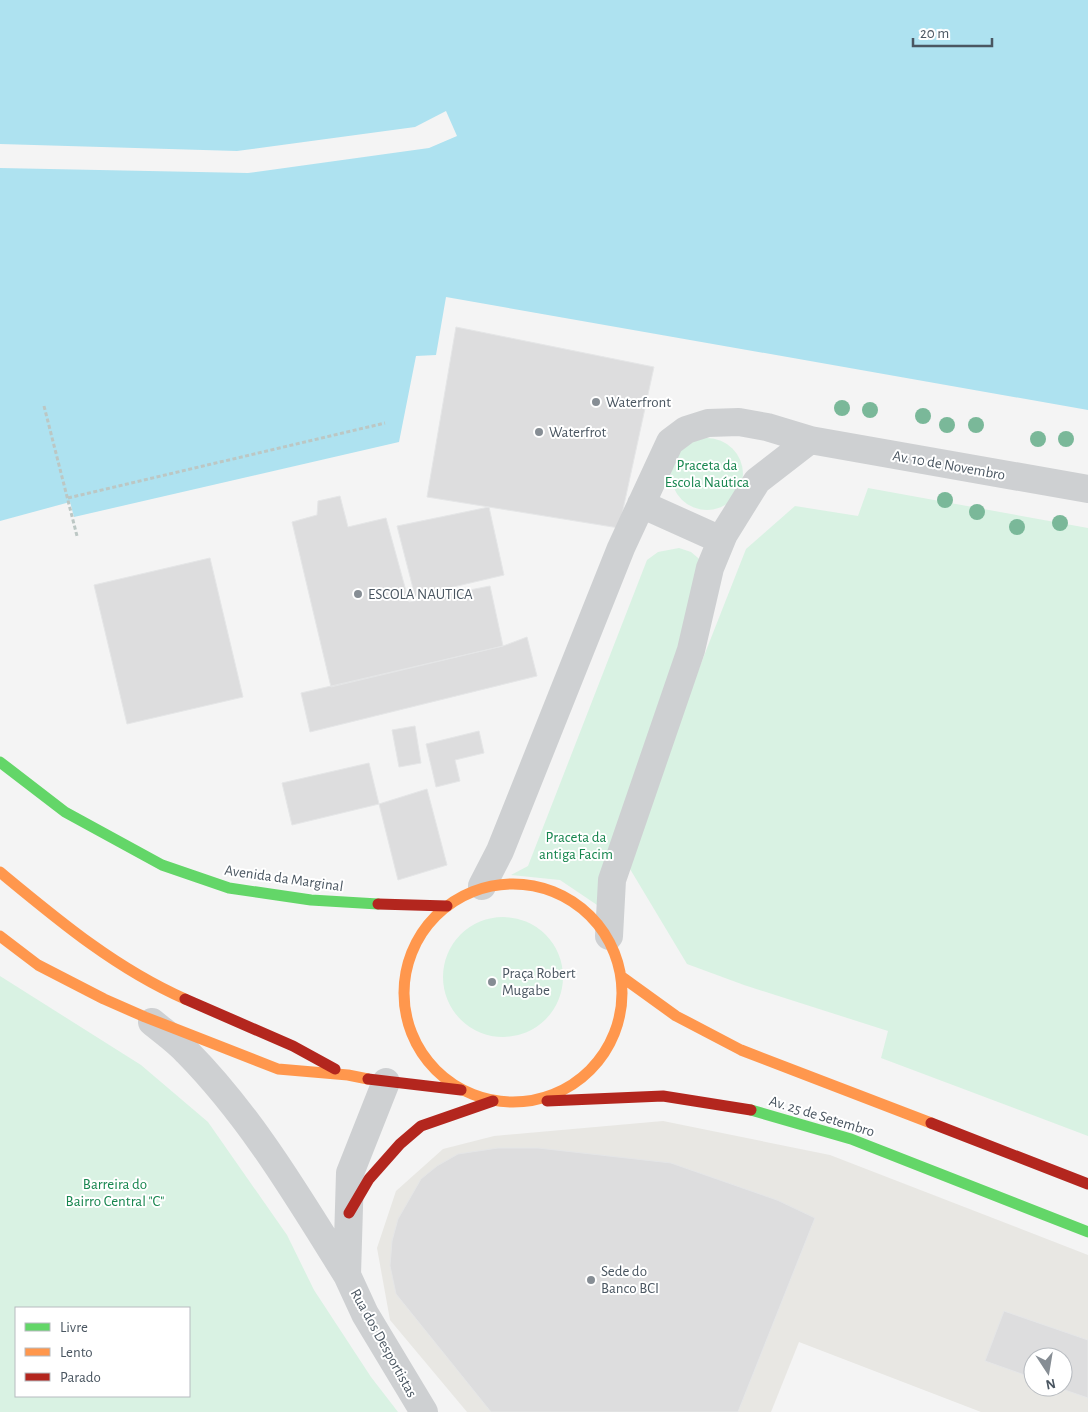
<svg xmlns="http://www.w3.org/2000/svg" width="1088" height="1412" viewBox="0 0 1088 1412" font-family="'Alegreya Sans',sans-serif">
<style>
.commercial{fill:#e8e7e3;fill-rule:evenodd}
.green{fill:#d9f2e3;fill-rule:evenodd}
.water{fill:#aee2f0}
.building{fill:#ddddde;stroke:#e5e6e7}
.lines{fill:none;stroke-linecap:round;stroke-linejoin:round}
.path{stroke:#bcc7c4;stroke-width:3;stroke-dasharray:4 2.5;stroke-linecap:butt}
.street{stroke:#ced0d2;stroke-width:28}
.fast{stroke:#63d668;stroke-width:11}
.slow{stroke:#ff974d;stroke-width:11}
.jam{stroke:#b3261e;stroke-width:11}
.tree{fill:#7ab899}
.poi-dot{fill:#868d94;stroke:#fff;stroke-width:2}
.labels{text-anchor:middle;stroke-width:4;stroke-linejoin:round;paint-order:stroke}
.poi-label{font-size:15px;fill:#4a5661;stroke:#fff;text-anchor:start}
.park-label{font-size:15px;fill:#17864f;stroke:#fff}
.street-label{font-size:15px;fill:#4a5661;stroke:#fff}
</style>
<rect width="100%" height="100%" fill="#f4f4f4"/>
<!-- commercial -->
<path class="commercial" d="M663,1121L830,1155L1088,1255V1412H981L799,1342L771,1412H467L390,1320L377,1248L396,1191L443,1149L494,1136ZM1033,1357H1063V1387H1033Z"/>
<!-- green -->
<path class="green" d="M671 474a36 36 0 1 1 72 0a36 36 0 1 1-72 0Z
M868,488L1088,528V1136L881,1058L888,1031L744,985L687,964L627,864L654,783L746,549L795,506L858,516Z
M679,548L691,552L710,568L603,909L560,880L511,875L528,866L647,560L658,552Z
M443 977a60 60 0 1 1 120 0a60 60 0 1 1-120 0Z
M0,976L141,1065L208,1122L287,1235L314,1290L371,1377L398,1412H0ZM16,1308H189V1396H16Z"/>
<!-- water -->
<path class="water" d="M0,0H1088V410L446,297L436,355L416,356L399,442L74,517L70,502L0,521V168L248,173L429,148L457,136L446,111L415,127L237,151L0,144Z"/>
<!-- building -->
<path class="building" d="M456,327L654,367L619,528L427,497Z
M340,496L348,527L386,518L409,602L490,586L503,646L331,687L292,522L317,515L318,501Z
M489,507L504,575L415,596L397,526Z
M210,558L243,697L127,724L94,585Z
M527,637L537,676L310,732L301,693L503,646Z
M415,726L421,763L399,767L392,730Z
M479,731L484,753L455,760L460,781L436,787L426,744Z
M369,763L379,804L292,825L282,783Z
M427,789L447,865L398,880L379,804Z
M498,1148H538L671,1163L777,1200L815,1218L738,1412H491L396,1294L390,1266L392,1241L398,1219L421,1179L437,1166L458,1154Z
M1004,1311L1088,1340V1398L1056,1387H1063V1357H1033V1378L985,1361Z"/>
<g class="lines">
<!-- path -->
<path class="path" d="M44,406L77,536
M68,498L385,423"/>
<!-- street -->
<path class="street" d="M641,504L721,540
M482,886L500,851L621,548L670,442L686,430L708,423L739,422L767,427L810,440L1088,489
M609,936L612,880L691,650L710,568L724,534L757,481L810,440
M152,1022C164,1032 177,1041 187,1052C252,1118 298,1197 347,1275
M386,1082L350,1173L347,1275L365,1314L424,1412"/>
<!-- fast -->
<path class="fast" d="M0,762L65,812L162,865L229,888L311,900L378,904
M751,1110L851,1139L1088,1232"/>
<!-- slow -->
<path class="slow" d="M0,872C58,920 115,968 185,999
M404 993a109 109 0 1 1 218 0a109 109 0 1 1-218 0Z
M0,936L38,965L104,999L145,1017L278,1069L348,1075L368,1079
M622,977L676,1016L741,1050L931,1123"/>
<!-- jam -->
<path class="jam" d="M378,904L447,906
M185,999L293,1046L335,1069
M368,1079L461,1090
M547,1101L663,1096L751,1110
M931,1123L1088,1184
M349,1213L369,1179L400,1144L421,1126L493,1101"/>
</g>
<!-- trees -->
<g class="tree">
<circle cx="842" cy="408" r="8"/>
<circle cx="870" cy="410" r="8"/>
<circle cx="923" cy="416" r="8"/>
<circle cx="947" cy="425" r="8"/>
<circle cx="976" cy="425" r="8"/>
<circle cx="1038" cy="439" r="8"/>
<circle cx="1066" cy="439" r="8"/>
<circle cx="945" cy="500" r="8"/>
<circle cx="977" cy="512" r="8"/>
<circle cx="1060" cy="523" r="8"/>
<circle cx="1017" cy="527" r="8"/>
</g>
<!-- markers -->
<g class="poi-dot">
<circle cx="596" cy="402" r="5"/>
<circle cx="539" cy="432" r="5"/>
<circle cx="358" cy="594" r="5"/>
<circle cx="492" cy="982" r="5"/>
<circle cx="591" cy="1280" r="5"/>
</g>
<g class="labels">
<!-- poi labels -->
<g class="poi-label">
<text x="606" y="407">Waterfront</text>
<text x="549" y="437">Waterfrot</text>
<text x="368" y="599">ESCOLA NAUTICA</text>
<text x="502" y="978">Praça Robert<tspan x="502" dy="17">Mugabe</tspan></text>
<text x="601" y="1276">Sede do<tspan x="601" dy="17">Banco BCI</tspan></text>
</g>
<!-- park labels -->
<g class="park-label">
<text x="707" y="470">Praceta da<tspan x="707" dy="17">Escola Naútica</tspan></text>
<text x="576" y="842">Praceta da<tspan x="576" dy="17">antiga Facim</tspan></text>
<text x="115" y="1189">Barreira do<tspan x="115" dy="17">Bairro Central "C"</tspan></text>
</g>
<!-- street labels -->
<g class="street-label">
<text transform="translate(949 465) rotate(10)" y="5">Av. 10 de Novembro</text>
<text transform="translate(284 878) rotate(8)" y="5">Avenida da Marginal</text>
<text transform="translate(822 1116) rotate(17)" y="5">Av. 25 de Setembro</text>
<text transform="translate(384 1343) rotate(61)" y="5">Rua dos Desportistas</text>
</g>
</g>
<!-- legend -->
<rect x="15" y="1307" width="175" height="90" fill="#ffffff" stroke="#b7bbc0"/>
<rect x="25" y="1323" width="25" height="8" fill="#63d668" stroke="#b7bbc0"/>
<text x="60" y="1332" font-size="15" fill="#4a5661">Livre</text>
<rect x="25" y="1348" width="25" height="8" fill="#ff974d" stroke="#b7bbc0"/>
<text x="60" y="1357" font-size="15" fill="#4a5661">Lento</text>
<rect x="25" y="1373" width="25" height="8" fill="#b3261e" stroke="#b7bbc0"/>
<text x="60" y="1382" font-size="15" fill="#4a5661">Parado</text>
<!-- north arrow -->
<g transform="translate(1048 1372) rotate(168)"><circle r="24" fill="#ffffff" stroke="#b7bbc0"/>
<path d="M0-4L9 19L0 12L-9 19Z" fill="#868d94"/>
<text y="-8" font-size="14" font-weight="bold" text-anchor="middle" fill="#4a5661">N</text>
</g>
<!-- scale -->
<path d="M913 38v8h79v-8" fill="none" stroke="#4a5661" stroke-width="2.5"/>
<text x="920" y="38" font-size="15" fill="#4a5661" stroke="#ffffff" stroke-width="4" paint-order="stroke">20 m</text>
</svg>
